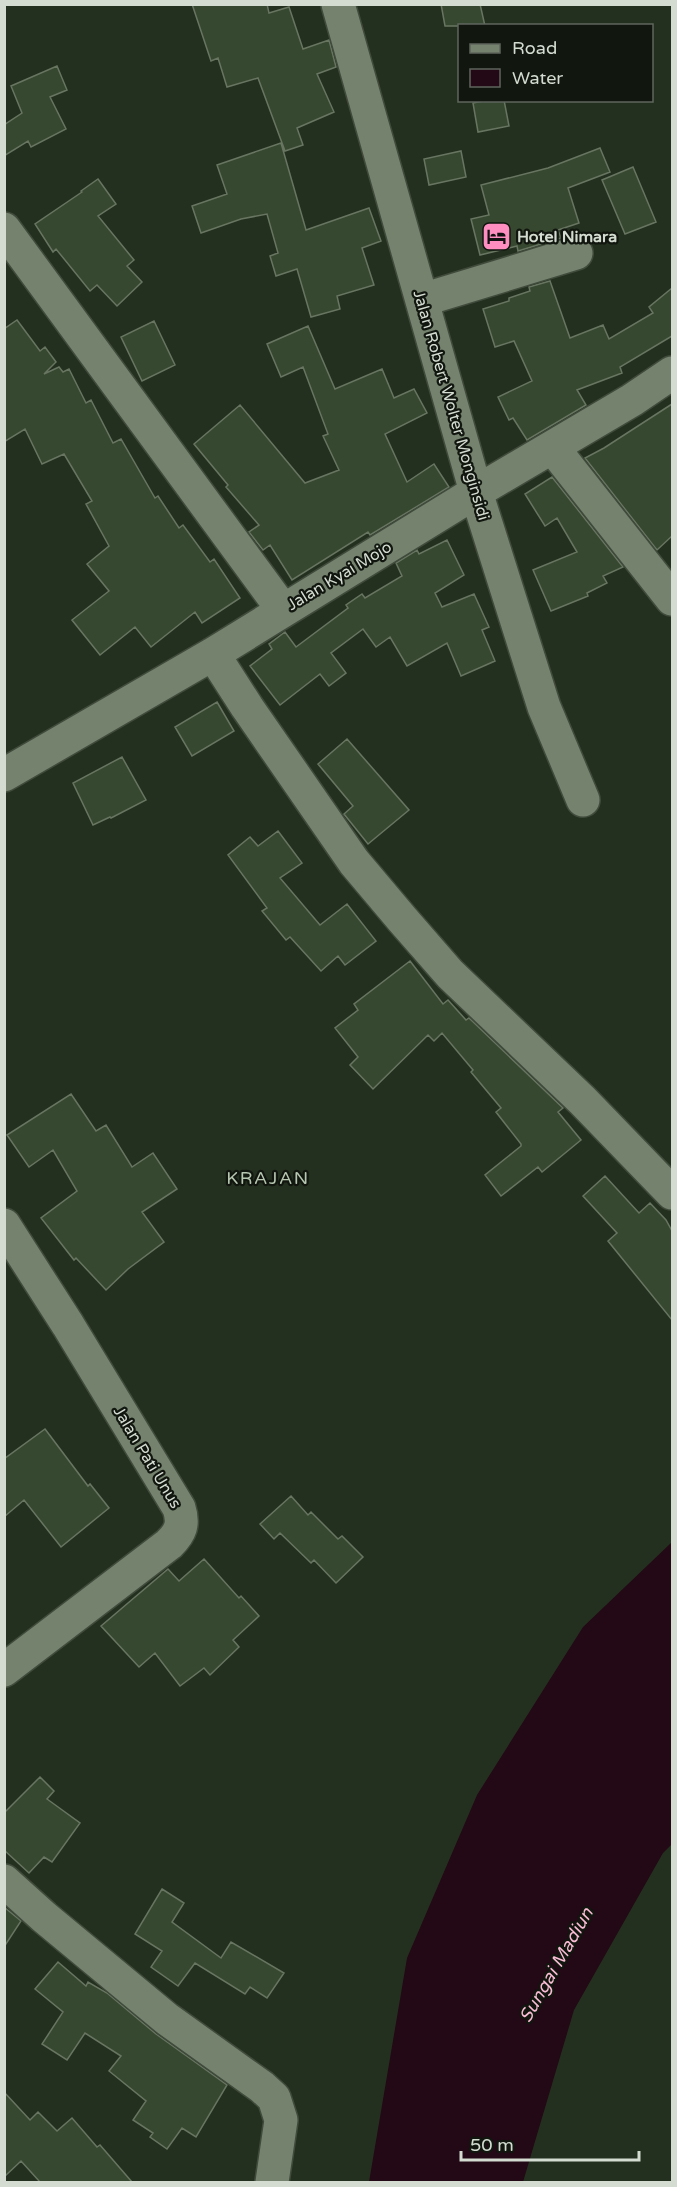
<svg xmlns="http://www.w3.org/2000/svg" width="677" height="2187" viewBox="0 0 677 2187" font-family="'Varela Round',sans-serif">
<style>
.water{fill:#220915}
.building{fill:#374830;stroke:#677561;stroke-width:1.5}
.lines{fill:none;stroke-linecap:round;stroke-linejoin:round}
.minor-casing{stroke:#414b3c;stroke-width:36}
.minor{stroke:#74826e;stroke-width:33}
.labels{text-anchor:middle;stroke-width:4.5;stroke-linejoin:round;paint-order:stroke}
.poi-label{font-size:16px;font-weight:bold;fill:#d4dcd1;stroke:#11160f;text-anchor:start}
.street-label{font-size:16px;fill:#d4dcd1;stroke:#11160f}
.neighbourhood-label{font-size:18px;letter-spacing:1.5px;fill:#b6c6b0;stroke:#11160f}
.water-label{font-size:18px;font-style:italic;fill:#f9bcd4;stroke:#11160f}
</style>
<rect width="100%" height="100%" fill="#24301f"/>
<!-- water -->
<path class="water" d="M672,1542V1844L663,1853L574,2010L523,2182H369L407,1958L477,1795L583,1627Z"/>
<!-- building -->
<path class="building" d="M192,4H267L269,13L289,7L303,49L329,40L336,67L317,74L334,112L297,128L303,145L285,151L258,78L227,87L218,58L211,61Z
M441,4H480L485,26H445Z
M57,66L67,90L50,97L66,129L31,147L28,141L4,156V125L22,113L11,86Z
M488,100H504L509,126L478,132L473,103Z
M281,143L306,230L369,208L381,241L362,248L374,285L337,296L340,309L311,317L297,269L276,276L270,256L278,253L267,214L241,219L201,233L192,206L227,194L217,165Z
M600,148L610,172L568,188L579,223L558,230L561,238L518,251L517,246L480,255L471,219L489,215L481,185L548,168Z
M461,151L466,177L429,185L424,159Z
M633,167L656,222L625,234L602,180Z
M98,179L116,204L98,216L134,260L127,266L142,282L117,306L97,285L90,291L56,249L53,252L35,224L82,192L81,191Z
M550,281L570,338L603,325L609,339L653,313L649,307L672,288V336L620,367L622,373L577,390L586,405L527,440L513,418L509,420L498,397L532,381L514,341L495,347L483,309L509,301V298L530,291L529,287Z
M17,320L40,351L45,347L56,362L44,374L59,367L63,372L69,369L86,403L91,400L113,443L121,439L155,498L158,496L179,528L183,525L210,562L214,559L240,598L202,623L195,612L151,647L135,627L100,655L72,620L109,591L87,564L109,546L86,504L92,501L64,454L42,464L25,429L4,442V329Z
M154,321L175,365L142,381L121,337Z
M308,326L335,389L382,369L394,398L414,389L427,413L385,434L407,482L434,464L449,487L370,535L368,532L292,580L270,545L263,550L249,532L259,525L226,487L228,485L194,444L240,405L305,483L339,470L323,436L328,434L303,367L281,377L267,344Z
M672,404V536L657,550L585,458L604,448Z
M552,477L623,567L603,576L607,583L587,593L588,596L551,611L533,570L577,552L557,518L545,526L525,494Z
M447,540L464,575L435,593L442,607L474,594L489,627L482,630L495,661L461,676L447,643L407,666L390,637L376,647L363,629L331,653L346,673L329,686L320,674L280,705L250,666L272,649L269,644L285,632L296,647L348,608L346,605L362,594L365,598L402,576L396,563L417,550L419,554Z
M217,702L234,731L192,756L175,727Z
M347,739L409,810L368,844L344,814L353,806L318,764Z
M122,757L146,800L111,818L110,817L93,825L73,783Z
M278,831L302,863L280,878L320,925L347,904L376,941L345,965L338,956L321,971L290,937L286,940L262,911L267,908L228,855L250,837L258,846Z
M410,961L443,1004L448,1000L466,1020L469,1018L563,1108L558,1112L581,1140L542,1172L538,1167L501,1196L485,1175L521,1146V1144L496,1112L501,1108L471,1072L473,1070L442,1033L434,1041L428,1035L373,1089L350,1065L358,1057L335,1028L358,1010L354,1004Z
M71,1094L96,1131L106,1125L132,1167L153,1153L177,1189L142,1212L164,1242L128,1269L106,1290L76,1258L74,1260L41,1218L77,1191L53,1150L29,1167L7,1135Z
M605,1176L639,1213L650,1203L666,1220L672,1231V1320L608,1241L617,1233L583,1196Z
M45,1429L88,1486L90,1484L109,1508L61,1547L24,1500L4,1517V1459Z
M291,1496L308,1515L311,1512L338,1539L342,1536L363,1557L336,1583L314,1560L311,1563L280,1533L274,1539L260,1524Z
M204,1559L239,1598L241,1596L259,1616L233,1640L239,1647L210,1675L204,1668L180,1686L155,1653L139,1667L101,1626L168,1569L179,1581Z
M40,1777L54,1791L47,1799L80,1823L52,1862L44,1857L29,1873L4,1850V1813Z
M162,1889L184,1903L172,1922L221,1958L231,1942L284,1973L267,1998L250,1987L245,1994L195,1963L178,1986L151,1967L162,1951L135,1934Z
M4,1907L21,1921L4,1947Z
M58,1962L86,1986L88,1982L107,1993L156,2034L227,2085L196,2137L182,2128L167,2149L150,2137L153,2133L133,2120L146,2101L109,2071L121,2056L85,2033L67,2060L42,2044L63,2012L35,1989Z
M4,2092L30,2120L38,2112L57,2131L72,2118L97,2147L100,2145L132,2182H40L21,2161L4,2177Z"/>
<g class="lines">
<defs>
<path id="minor" d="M338,4L476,492L544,707L583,800
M4,229L283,610
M422,300L576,253
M553,448L672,599
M213,654L247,707L354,862L402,919L450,974L583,1101L672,1193
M4,775L213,654L476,492L632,400L672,373
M4,1225L68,1325L179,1508C184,1524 181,1532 169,1544L4,1670
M4,1881L44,1917L167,2019L262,2087L274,2098L281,2120L272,2182"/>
</defs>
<!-- minor casing -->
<use href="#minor" class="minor-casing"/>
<!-- minor -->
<use href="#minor" class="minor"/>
</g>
<!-- icons -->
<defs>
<symbol id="hotel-square" viewBox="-11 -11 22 22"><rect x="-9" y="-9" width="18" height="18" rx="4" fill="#fd8ebf" stroke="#11160f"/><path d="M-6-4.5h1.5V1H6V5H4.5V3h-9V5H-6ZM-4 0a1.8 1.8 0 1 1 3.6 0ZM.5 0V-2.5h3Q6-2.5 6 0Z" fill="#111"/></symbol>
</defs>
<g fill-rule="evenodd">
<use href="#hotel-square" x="480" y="220" width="33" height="33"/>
</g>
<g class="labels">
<!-- poi labels -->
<g class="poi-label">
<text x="517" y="242">Hotel Nimara</text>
</g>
<!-- street labels -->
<g class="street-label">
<text transform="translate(452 405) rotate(74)" y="6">Jalan Robert Wolter Monginsidi</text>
<text transform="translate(339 575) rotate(-31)" y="6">Jalan Kyai Mojo</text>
<text transform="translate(148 1457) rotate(59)" y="6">Jalan Pati Unus</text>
</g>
<!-- neighbourhood labels -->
<g class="neighbourhood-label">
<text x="268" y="1184">KRAJAN</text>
</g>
<!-- water labels -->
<g class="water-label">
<text transform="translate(556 1965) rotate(-60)" y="6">Sungai Madiun</text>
</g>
</g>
<!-- border -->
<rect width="677" height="2187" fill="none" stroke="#d4dcd1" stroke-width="12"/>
<!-- legend -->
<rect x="458" y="24" width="195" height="78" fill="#11160f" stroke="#5f655d" stroke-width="1.5"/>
<rect x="470" y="44" width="30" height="9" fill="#74826e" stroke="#5f655d" stroke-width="1.5"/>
<text x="512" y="54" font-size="18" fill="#d4dcd1">Road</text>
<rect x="470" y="69" width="30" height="18" fill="#220915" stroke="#5f655d" stroke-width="1.5"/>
<text x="512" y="84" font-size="18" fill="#d4dcd1">Water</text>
<!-- scale -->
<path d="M461 2151v9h178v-9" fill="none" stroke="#d4dcd1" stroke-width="3"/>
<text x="470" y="2151" font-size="18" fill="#d4dcd1" stroke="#11160f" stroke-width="4.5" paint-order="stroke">50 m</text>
</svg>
